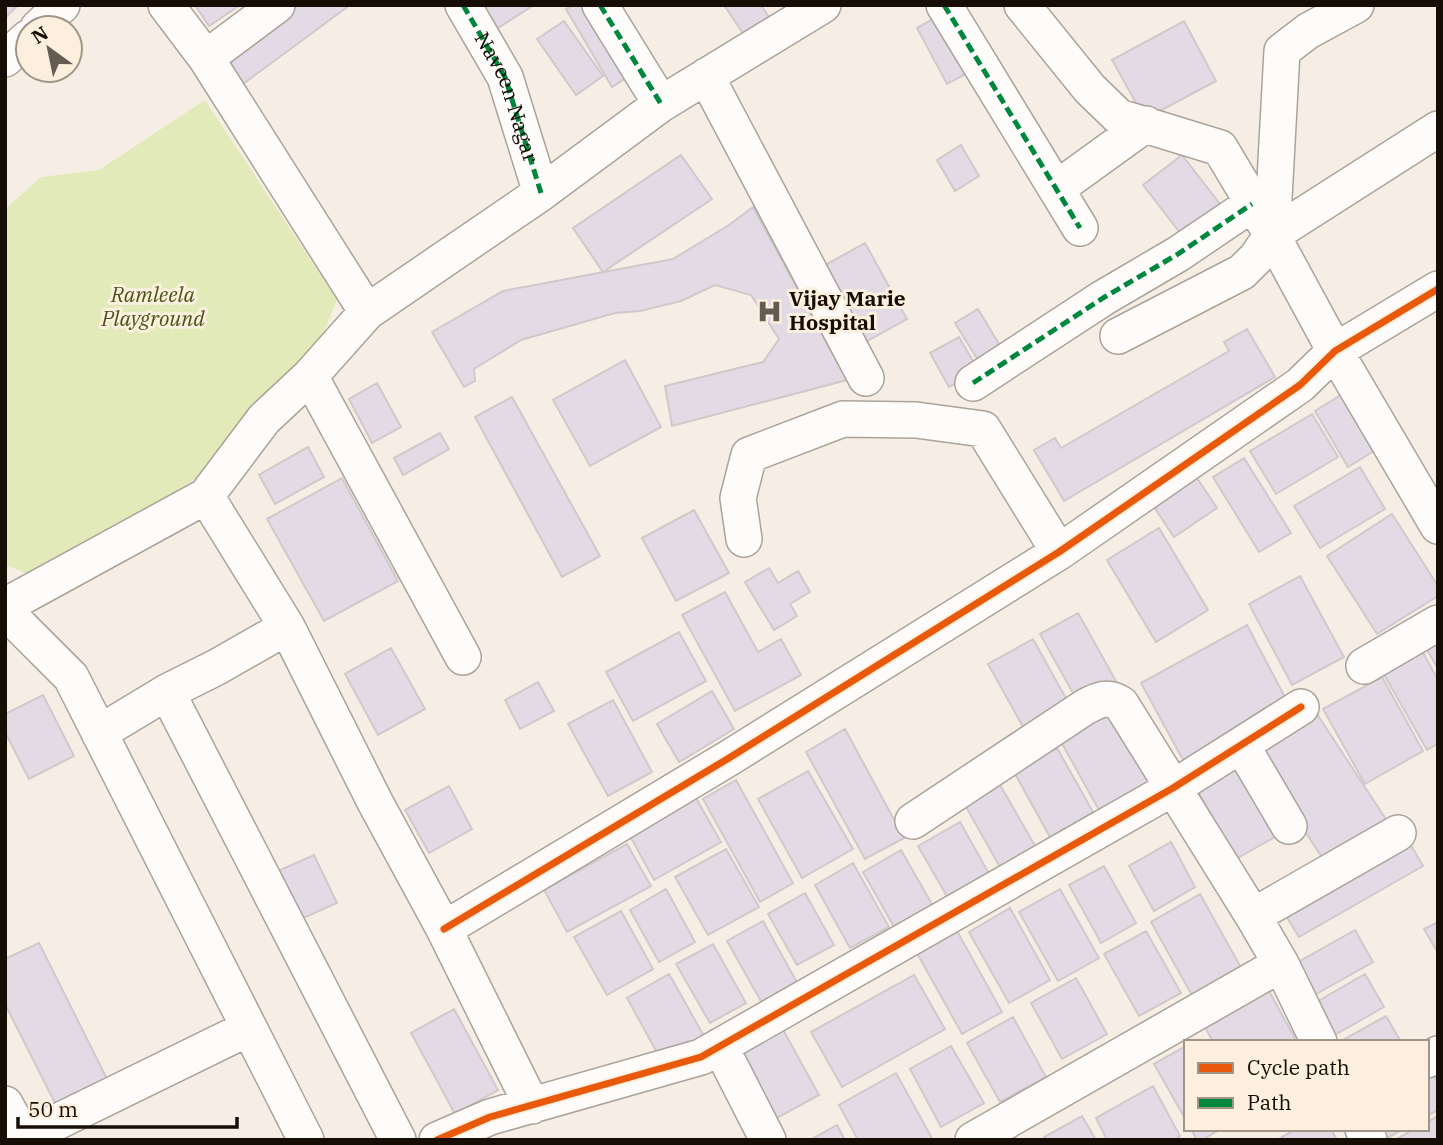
<svg xmlns="http://www.w3.org/2000/svg" width="1443" height="1145" viewBox="0 0 1443 1145" font-family="'IBM Plex Serif',serif">
<style>
.green{fill:#e3eab9}
.building{fill:#e2dae4;stroke:#cfc9cb;stroke-width:2}
.lines{fill:none;stroke-linecap:round;stroke-linejoin:round}
.minor-casing{stroke:#aba399;stroke-width:38}
.minor{stroke:#fefcfb;stroke-width:35}
.quiet{stroke:#00873e;stroke-width:5;stroke-dasharray:10 5;stroke-linecap:butt}
.cycleway-casing{stroke:#fdefdd;stroke-width:11}
.cycleway{stroke:#e8590c;stroke-width:7}
.labels{text-anchor:middle;stroke-width:6;stroke-linejoin:round;paint-order:stroke}
.street-label{font-size:21px;fill:#160e05;stroke:#fdefdd}
.park-label{font-size:21px;font-style:italic;fill:#48531a;stroke:#fdefdd}
.poi-label{font-size:21px;font-weight:bold;fill:#160e05;stroke:#fdefdd;text-anchor:start}
</style>
<rect width="100%" height="100%" fill="#f6eee4"/>
<!-- green -->
<path class="green" d="M205,100L337,300L315,353L195,479L34,576L5,565V209L41,177L99,170Z"/>
<!-- building -->
<path class="building" d="M5,5H18L5,18Z
M195,5H240L209,26Z
M295,5H350L243,84L223,58Z
M473,5H534L490,33Z
M573,5H598L637,71L612,87L566,9Z
M724,5H761L774,25L749,42Z
M940,15L971,71L947,84L917,28Z
M564,21L603,76L576,95L537,39Z
M1184,21L1216,81L1145,119L1112,60Z
M961,145L979,176L955,191L937,160Z
M681,155L712,199L603,272L573,228Z
M1182,155L1227,213L1188,243L1143,185Z
M753,207L847,380L672,426L665,386L763,362L779,339L751,295L715,285L681,301L640,311L615,313L521,340L474,369L475,381L464,387L432,332L503,291L673,259L729,225Z
M865,243L907,319L862,344L820,268Z
M978,309L1005,354L983,368L955,323Z
M1247,329L1275,377L1064,501L1034,450L1055,438L1061,448L1229,351L1224,342Z
M959,337L978,370L949,387L930,353Z
M625,360L661,427L590,466L553,400Z
M377,383L401,427L372,443L349,399Z
M1341,395L1374,451L1348,467L1315,411Z
M512,397L600,556L562,577L475,417Z
M1312,414L1338,457L1276,494L1250,451Z
M440,433L449,449L403,475L394,458Z
M308,447L324,477L275,504L259,475Z
M1244,458L1291,533L1259,552L1213,477Z
M1360,467L1385,509L1320,548L1294,506Z
M342,478L398,581L324,621L267,519Z
M1197,478L1217,508L1174,537L1154,507Z
M694,510L729,573L676,601L642,538Z
M1392,514L1438,586V596L1377,634L1327,556Z
M1159,528L1208,610L1156,642L1107,560Z
M769,568L778,583L798,571L810,592L790,604L797,616L774,630L745,582Z
M1300,576L1344,657L1292,685L1249,604Z
M725,592L758,652L781,639L801,675L735,711L682,615Z
M1078,613L1116,681L1078,702L1040,634Z
M1247,625L1288,703L1183,760L1141,683Z
M679,632L706,681L633,721L606,672Z
M1438,632V669L1422,641Z
M1033,639L1073,711L1028,736L988,664Z
M391,648L425,709L378,735L345,674Z
M1421,649L1438,680V744L1427,750L1382,671Z
M1382,677L1423,751L1365,784L1323,709Z
M538,682L554,711L520,729L505,700Z
M712,691L734,729L679,762L657,724Z
M43,695L74,756L29,779L5,732V714Z
M613,700L652,772L608,796L568,724Z
M1111,700L1156,780L1100,812L1055,731Z
M1317,714L1389,824L1327,865L1255,755Z
M845,729L904,838L865,859L806,752Z
M1057,748L1093,812L1050,837L1014,772Z
M1240,758L1282,833L1236,859L1194,784Z
M808,771L853,849L802,878L758,799Z
M996,778L1037,849L1001,869L961,798Z
M736,780L793,883L760,902L703,799Z
M449,786L472,829L429,853L405,810Z
M696,798L721,842L654,880L630,836Z
M960,822L991,877L949,900L918,846Z
M1405,835L1423,866L1299,937L1280,906Z
M1171,842L1195,887L1154,911L1129,866Z
M627,844L651,886L567,932L544,890Z
M726,849L759,907L708,935L675,877Z
M901,850L933,906L894,927L863,872Z
M314,855L337,903L301,919L278,871Z
M853,863L889,927L850,948L815,885Z
M1104,866L1136,923L1101,943L1069,885Z
M666,889L695,942L659,962L630,910Z
M1060,889L1099,958L1058,981L1019,912Z
M805,893L834,945L797,965L768,914Z
M1200,894L1243,971L1194,999L1151,922Z
M1010,908L1050,980L1009,1003L969,932Z
M621,911L653,969L607,995L574,937Z
M763,921L799,986L763,1005L727,941Z
M1438,922V953L1424,929Z
M1355,930L1373,962L1311,997L1293,965Z
M957,931L1002,1012L962,1034L917,953Z
M1146,931L1181,993L1139,1016L1104,954Z
M39,943L111,1087L60,1113L5,1004V959Z
M713,944L746,1003L710,1023L676,964Z
M669,974L704,1036L661,1060L627,998Z
M1365,974L1384,1007L1333,1036L1315,1003Z
M914,975L945,1029L842,1087L811,1032Z
M1076,978L1107,1034L1062,1059L1031,1003Z
M1269,991L1297,1042H1213L1205,1027Z
M454,1009L498,1090L455,1114L411,1033Z
M1386,1016L1401,1042H1339Z
M1013,1017L1046,1077L1000,1102L967,1043Z
M781,1026L819,1095L766,1124L728,1055Z
M951,1046L984,1103L941,1127L910,1069Z
M1186,1046V1120L1154,1064Z
M1430,1069L1438,1083V1110L1427,1116V1071Z
M896,1073L933,1140H858L839,1105Z
M1153,1086L1180,1136L1173,1140H1107L1096,1118Z
M1082,1116L1096,1140H1045L1044,1137Z
M1438,1116V1140H1395L1414,1129H1427V1122Z
M837,1125L845,1140H810Z
M1191,1129H1221L1202,1140H1197Z
M1296,1129H1331L1337,1140H1277Z
M1376,1129H1403L1384,1140Z"/>
<g class="lines">
<defs>
<path id="minor" d="M166,5L206,58L367,312L541,193L661,104L823,5
M463,5L505,77L541,193
M600,5L661,104
M944,5L1080,228
M1022,5L1090,89L1119,117L1220,148L1272,235L1335,351L1438,526
M38,28L62,5
M206,58L277,5
M5,59L28,38
M706,76L866,378
M1056,189L1146,124
M1272,235L1282,51L1308,31L1356,5
M367,312L310,376L264,419L206,496L287,627L375,802L444,929L532,1106
M1118,336L1242,272L1256,258L1272,235L1438,129
M310,376L463,657
M973,383L1103,298L1178,254L1252,204
M744,539L738,498L749,455L843,419L916,420L983,429L1059,552
M5,606L206,496
M5,611L71,677L306,1140
M1364,666L1438,623
M167,692L398,1140
M99,733L167,692L217,667L287,627
M1242,746L1289,826
M913,821L1085,707C1098,700 1108,695 1121,704L1253,916L1281,964L1319,1042
M1253,916L1398,833
M444,929L729,758L1059,552L1300,385L1335,351L1438,289
M720,1046L768,1140
M1427,1060L1438,1054
M5,1104L25,1140
M1363,1129L1369,1140
M20,1140L249,1028
M437,1140L490,1117L701,1057L1173,788L1301,707
M973,1140L1281,964"/>
</defs>
<!-- minor casing -->
<use href="#minor" class="minor-casing"/>
<!-- minor -->
<use href="#minor" class="minor"/>
<!-- quiet -->
<g class="quiet">
<path id="s1" d="M463,5L505,77L541,193"/>
<path d="M600,5L661,104"/>
<path d="M944,5L1080,228"/>
<path d="M973,383L1103,298L1178,254L1252,204"/>
</g>
<defs>
<path id="cycleway" d="M444,929L729,758L1059,552L1300,385L1335,351L1438,289
M437,1140L490,1117L701,1057L1173,788L1301,707"/>
</defs>
<!-- cycleway casing -->
<use href="#cycleway" class="cycleway-casing"/>
<!-- cycleway -->
<use href="#cycleway" class="cycleway"/>
</g>
<!-- icons -->
<defs>
<symbol id="hospital-bare" viewBox="-9 -9 18 18"><path d="M-5-5h3v3.5h4V-5h3V5h-3V1.5h-4V5h-3Z" fill="#645c53" stroke="#fdefdd" stroke-width="2.5" paint-order="stroke"/></symbol>
</defs>
<g fill-rule="evenodd">
<use href="#hospital-bare" x="752" y="294" width="35" height="35"/>
</g>
<g class="labels">
<!-- street labels -->
<g class="street-label">
<text dy="7" stroke="none"><textPath href="#s1" startOffset="103">Naveen Nagar</textPath></text>
</g>
<!-- park labels -->
<g class="park-label">
<text x="153" y="302">Ramleela<tspan x="153" dy="24">Playground</tspan></text>
</g>
<!-- poi labels -->
<g class="poi-label">
<text x="789" y="306">Vijay Marie<tspan x="789" dy="24">Hospital</tspan></text>
</g>
</g>
<!-- border -->
<rect width="1443" height="1145" fill="none" stroke="#160e05" stroke-width="14"/>
<!-- legend -->
<rect x="1184" y="1040" width="245" height="91" fill="#fdefdd" stroke="#a19587" stroke-width="2"/>
<rect x="1198" y="1063" width="35" height="10" fill="#e8590c" stroke="#a19587" stroke-width="2"/>
<text x="1247" y="1075" font-size="21" fill="#160e05">Cycle path</text>
<rect x="1198" y="1098" width="35" height="10" fill="#00873e" stroke="#a19587" stroke-width="2"/>
<text x="1247" y="1110" font-size="21" fill="#160e05">Path</text>
<!-- north arrow -->
<g transform="translate(49 49) rotate(327)"><circle r="33" fill="#fdefdd" stroke="#a19587" stroke-width="2"/>
<path d="M0-5L12 26L0 18L-12 26Z" fill="#645c53"/>
<text y="-10" font-size="19" font-weight="bold" text-anchor="middle" fill="#160e05">N</text>
</g>
<!-- scale -->
<path d="M18 1117v10h219v-10" fill="none" stroke="#160e05" stroke-width="3.5"/>
<text x="28" y="1117" font-size="21" fill="#160e05" stroke="#fdefdd" stroke-width="5" paint-order="stroke">50 m</text>
</svg>
